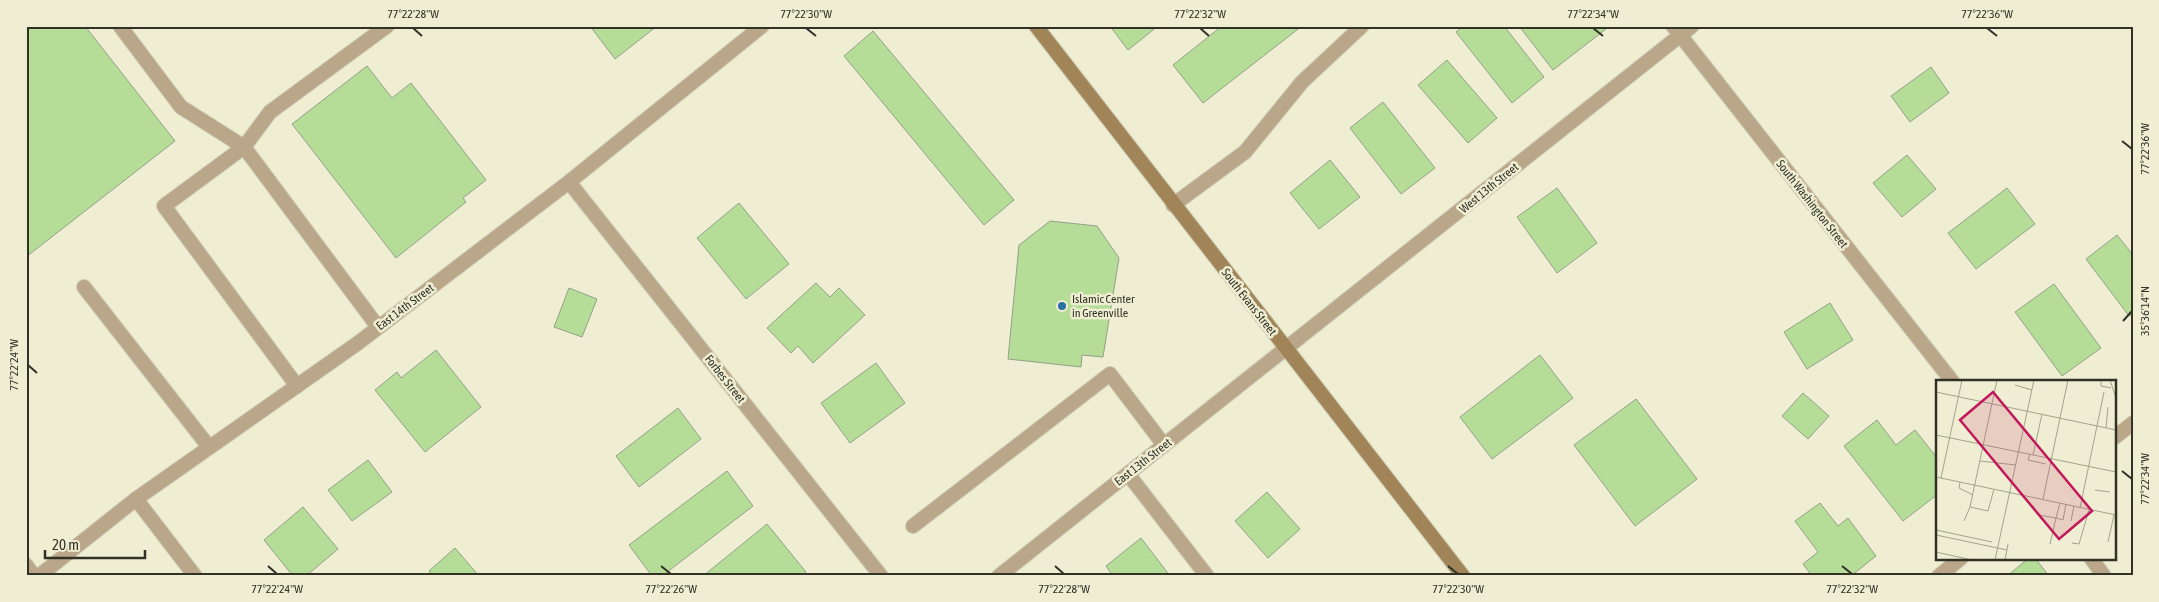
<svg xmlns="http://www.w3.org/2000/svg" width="2159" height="602" viewBox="0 0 2159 602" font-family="'Asap Condensed',sans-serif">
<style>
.building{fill:#b5dd97;stroke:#93a08a}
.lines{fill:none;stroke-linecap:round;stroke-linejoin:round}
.service-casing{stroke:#cdccb4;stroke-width:16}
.minor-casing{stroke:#cdccb4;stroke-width:16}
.tertiary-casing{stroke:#cdccb4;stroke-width:16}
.secondary-casing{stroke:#cdccb4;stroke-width:16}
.service{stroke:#baa689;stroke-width:14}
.minor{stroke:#baa689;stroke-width:14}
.tertiary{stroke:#baa689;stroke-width:14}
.secondary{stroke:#a18458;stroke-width:14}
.ticks{fill:none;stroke:#313126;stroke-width:2}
.poi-dot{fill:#2870a4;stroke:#efeed3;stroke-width:2}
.labels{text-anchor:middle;stroke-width:5;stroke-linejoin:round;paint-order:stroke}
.street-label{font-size:12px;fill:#313126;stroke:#efeed3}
.poi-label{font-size:12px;fill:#313126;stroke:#efeed3;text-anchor:start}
.inset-road{fill:none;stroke:#a3a28e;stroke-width:1}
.view{fill:#c2185b;fill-opacity:0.15;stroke:#c2185b;stroke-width:2.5}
.inset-edge{fill:none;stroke:#313126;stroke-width:2.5}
.neatline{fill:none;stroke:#313126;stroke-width:2}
.ticks-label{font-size:12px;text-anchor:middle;fill:#313126}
</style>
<rect width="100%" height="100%" fill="#efeed3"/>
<!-- building -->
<path class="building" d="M26,26H85L175,141L26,257Z
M590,26H657L615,59Z
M1110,26H1158L1128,50Z
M1222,26H1302L1203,103L1173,65Z
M1463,26H1504L1544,77L1512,103L1456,32Z
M1519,26H1604L1606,29L1553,70Z
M873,31L1014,200L984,225L844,56Z
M1447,60L1497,118L1468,143L1418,85Z
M367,66L392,98L411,83L486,180L463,198L466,202L396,258L292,124Z
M1931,67L1949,93L1910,122L1891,96Z
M1383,102L1435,168L1401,194L1350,128Z
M1907,155L1936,189L1902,217L1873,183Z
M1330,160L1360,197L1319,229L1290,193Z
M1557,188L1597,243L1557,273L1517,217Z
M2007,188L2035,224L1976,269L1948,233Z
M739,203L789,264L746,299L697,238Z
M1050,221L1097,226L1119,258L1103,357L1082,355L1081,367L1008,359L1019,245Z
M2117,235L2133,255V314L2129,316L2086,259Z
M816,283L830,297L839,288L865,315L813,363L798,346L791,353L767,328Z
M2054,284L2101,348L2062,376L2015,312Z
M569,288L597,299L582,337L554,327Z
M1830,303L1853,340L1807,369L1784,332Z
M436,350L481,407L425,452L375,390L397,372L401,378Z
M1540,355L1573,398L1492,459L1460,417Z
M876,363L905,403L850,443L821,403Z
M1803,393L1829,416L1808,439L1782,416Z
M1636,399L1697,479L1635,526L1574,445Z
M678,408L701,439L639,487L616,456Z
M1877,420L1896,445L1915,430L1938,459V494L1903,521L1844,446Z
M368,460L392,492L352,521L328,490Z
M727,471L753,506L662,576H652L629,545Z
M1267,492L1300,529L1268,558L1235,521Z
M1820,503L1838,526L1848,518L1876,556L1851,576H1812L1803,564L1818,552L1795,521Z
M303,507L338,549L306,576H293L264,540Z
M767,524L806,572L801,576H703Z
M1141,538L1170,576H1113L1106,566Z
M455,548L479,576H433L429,571Z
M2029,558H2035L2049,576H2007Z"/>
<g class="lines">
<defs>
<path id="service" d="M120,26L181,107L244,147L270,112L387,26
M1173,205L1245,152L1302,82L1362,26
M84,287L209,447
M297,386L164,206L244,147L378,327
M1128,474L1207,576
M913,526L1110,374L1164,445
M26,565L34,576"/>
<path id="minor" d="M1673,26L1952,381
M569,182L881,576
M2115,437L2133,423
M136,499L195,576
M2091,558L2104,576
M999,576L1692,26
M1939,576L1961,558"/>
<path id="tertiary" d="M39,576L136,499L358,343L569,182L762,26"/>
<path id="secondary" d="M1036,26L1463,576"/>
</defs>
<!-- service casing -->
<use href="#service" class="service-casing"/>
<!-- minor casing -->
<use href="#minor" class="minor-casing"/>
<!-- tertiary casing -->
<use href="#tertiary" class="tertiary-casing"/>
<!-- secondary casing -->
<use href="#secondary" class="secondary-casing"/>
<!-- service -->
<use href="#service" class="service"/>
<!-- minor -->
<use href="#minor" class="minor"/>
<!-- tertiary -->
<use href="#tertiary" class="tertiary"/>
<!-- secondary -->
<use href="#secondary" class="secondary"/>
</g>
<!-- ticks -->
<path class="ticks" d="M413,28L422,36M806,28L816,36M1200,28L1209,36M1593,28L1603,36M1987,28L1997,36M2122,141L2132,149M2123,321L2132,311M28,365L37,373M2122,471L2132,479M268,566L277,574M661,566L671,574M1055,566L1064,574M1448,566L1458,574M1842,566L1852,574"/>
<!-- markers -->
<circle class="poi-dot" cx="1062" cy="306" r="5"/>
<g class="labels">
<!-- street labels -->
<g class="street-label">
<text transform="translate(1489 188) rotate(-39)" y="4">West 13th Street</text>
<text transform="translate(1812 204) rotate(52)" y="4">South Washington Street</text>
<text transform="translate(1249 302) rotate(52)" y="4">South Evans Street</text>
<text transform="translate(405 307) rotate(-37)" y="4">East 14th Street</text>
<text transform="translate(725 379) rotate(52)" y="4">Forbes Street</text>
<text transform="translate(1143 462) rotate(-38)" y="4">East 13th Street</text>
</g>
<!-- poi labels -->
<g class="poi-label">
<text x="1072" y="303">Islamic Center<tspan x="1072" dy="14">in Greenville</tspan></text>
</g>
</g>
<!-- overview -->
<g transform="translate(1936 380)">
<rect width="180" height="180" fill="#efeed3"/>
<path class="inset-road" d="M165,0V6L175,8M174,0L180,18M79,5L96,10M0,12L180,50M170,48L172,27M0,55L180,92M94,74L92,80L110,84M97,75L106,34M44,81L80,85M0,97L180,135M5,98L26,0M24,102L23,108L37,115M159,110L174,112M107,119L132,0M124,123L120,138L127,140L130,124M34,127L52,131L58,109M144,128L168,12M103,135L120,138L114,164M28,141L34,127L61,0M135,141L138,126M0,150L56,162M0,155L71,170M172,162L178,135M136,163L143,164L153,130M0,172L36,180M59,180L98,0M69,180L72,164"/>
<path class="view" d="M57,12L156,131L123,159L24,40Z"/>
<rect width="180" height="180" class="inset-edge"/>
</g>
<!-- border -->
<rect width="2159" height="602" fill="none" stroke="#efeed3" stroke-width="55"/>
<!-- scale -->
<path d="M45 550v8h100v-8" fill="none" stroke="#313126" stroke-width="2.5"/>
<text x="52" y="550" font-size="15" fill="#313126" stroke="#efeed3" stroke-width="4" paint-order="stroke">20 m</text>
<rect x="28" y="28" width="2104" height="546" class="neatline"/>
<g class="ticks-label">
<text x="413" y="18">77°22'28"W</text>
<text x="806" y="18">77°22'30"W</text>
<text x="1200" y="18">77°22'32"W</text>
<text x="1593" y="18">77°22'34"W</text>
<text x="1987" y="18">77°22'36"W</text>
<text transform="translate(2145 149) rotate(-90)" y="4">77°22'36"W</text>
<text transform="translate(2145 311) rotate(-90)" y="4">35°36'14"N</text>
<text transform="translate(14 365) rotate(-90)" y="4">77°22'24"W</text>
<text transform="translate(2145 479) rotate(-90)" y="4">77°22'34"W</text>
<text x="277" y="593">77°22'24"W</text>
<text x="671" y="593">77°22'26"W</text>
<text x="1064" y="593">77°22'28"W</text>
<text x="1458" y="593">77°22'30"W</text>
<text x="1852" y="593">77°22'32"W</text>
</g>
</svg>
